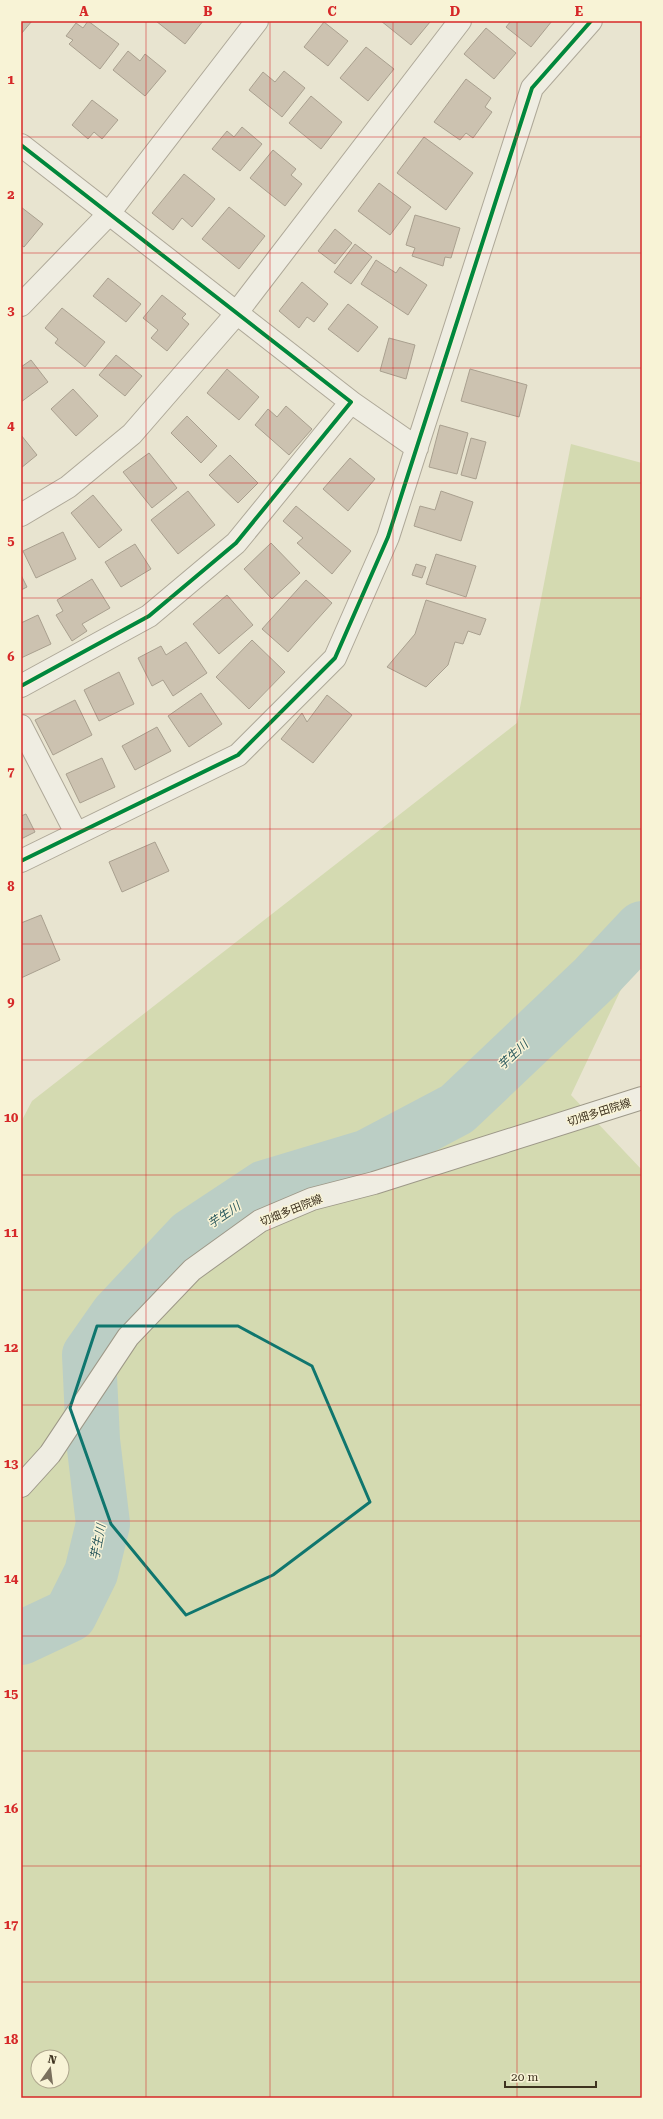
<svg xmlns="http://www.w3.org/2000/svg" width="663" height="2119" viewBox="0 0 663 2119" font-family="'Roboto Serif','Noto Sans JP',serif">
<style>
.green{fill:#d4dab1;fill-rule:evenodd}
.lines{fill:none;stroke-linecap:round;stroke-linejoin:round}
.river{stroke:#bbcec5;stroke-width:54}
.building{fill:#ccc2b0;stroke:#a9a08f}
.minor-casing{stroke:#aea898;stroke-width:24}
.tertiary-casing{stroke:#aea898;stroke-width:24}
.secondary-casing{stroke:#9d9888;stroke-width:24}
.minor{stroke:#efede2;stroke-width:22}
.tertiary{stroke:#efede2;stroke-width:22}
.secondary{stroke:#efede2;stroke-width:22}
.cycleway-casing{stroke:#f8f3d6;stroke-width:6}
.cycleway{stroke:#00873e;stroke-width:4}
.marked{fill:none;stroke:#0f766e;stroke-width:3;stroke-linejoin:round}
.grid{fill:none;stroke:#d62828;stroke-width:1;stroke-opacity:0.55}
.labels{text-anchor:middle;stroke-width:3;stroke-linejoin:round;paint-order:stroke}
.street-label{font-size:11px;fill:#3e321f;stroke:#f8f3d6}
.water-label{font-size:12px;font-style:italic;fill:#2d5b5f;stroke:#f8f3d6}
.neatline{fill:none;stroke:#d62828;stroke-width:1.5}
.grid-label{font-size:13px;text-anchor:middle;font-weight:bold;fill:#d62828}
</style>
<rect width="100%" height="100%" fill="#e8e4d0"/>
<!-- green -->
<path class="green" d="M571,444L642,463V945L571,1095L642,1170V2098H21V1122L32,1101L517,723ZM38,2057H62V2081H38Z"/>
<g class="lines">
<!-- river -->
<path class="river" d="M21,1638L70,1615L91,1573L103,1524L93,1440L89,1355L117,1315L191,1236L265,1187L368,1156L457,1109L595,978L642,928"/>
</g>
<!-- building -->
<path class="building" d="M21,21H32L21,34Z
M88,21L119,44L100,69L69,44L73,40L66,36L76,23L83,28Z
M156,21H203L185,44Z
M381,21H429L430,22L411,45Z
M511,21H552L531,47L506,27Z
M324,22L348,41L328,66L304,47Z
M486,28L516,53L494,79L464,54Z
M366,47L394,69L368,101L340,78Z
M128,51L140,61L145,54L166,71L145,96L113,70Z
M284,71L305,88L282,117L249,90L263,72L275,82Z
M466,79L491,98L485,107L492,112L473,138L466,133L460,140L434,122Z
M311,96L342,122L321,149L289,123Z
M92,100L118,120L102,139L94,132L88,139L72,125Z
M242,127L262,144L240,171L212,149L227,131L234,137Z
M424,137L473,173L446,210L397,173Z
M273,150L296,169L291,175L302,184L285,206L250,178Z
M184,174L215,199L192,227L182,218L173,230L152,213Z
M379,183L411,207L390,235L358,211Z
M21,207L43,224L24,247L21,245Z
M229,207L265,236L239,269L202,239Z
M415,215L460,228L451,258L445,257L443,266L412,256L415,248L406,245Z
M335,229L352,243L335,264L318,251Z
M355,244L372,257L351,284L334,272Z
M376,260L396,273L400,267L427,285L408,315L361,284Z
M108,278L141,304L126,322L93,296Z
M302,282L328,304L314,322L307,317L299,328L279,311Z
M162,295L186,314L182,318L189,324L167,351L151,338L158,330L143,318Z
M348,304L378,327L358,352L328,329Z
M62,308L105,342L85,367L55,343L58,339L45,328Z
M389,338L415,345L406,379L380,371Z
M116,355L142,376L125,396L99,375Z
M31,360L48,382L21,402V367Z
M227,369L259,397L239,420L207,393Z
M470,369L527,385L519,417L461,401Z
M73,389L98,416L76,436L51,409Z
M286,406L312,429L289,455L255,425L268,409L277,417Z
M187,416L217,446L201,463L171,433Z
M440,425L468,433L457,474L429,467Z
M21,435L37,455L21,468Z
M471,438L486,442L476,479L461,475Z
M149,453L177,488L152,508L123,472Z
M230,455L258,483L238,503L209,475Z
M350,458L375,479L348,511L323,489Z
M188,491L215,525L178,554L151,520Z
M441,491L473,502L461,541L414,526L420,506L435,510Z
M93,495L122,530L99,548L71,513Z
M296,506L351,551L332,574L297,543L303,538L283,521Z
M63,532L76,559L36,578L23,551Z
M271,543L300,573L272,599L244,569Z
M135,544L151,569L121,587L105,562Z
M436,554L476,566L466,597L426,584Z
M416,564L426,567L422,578L412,575Z
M21,575L27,587L21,590Z
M92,579L110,608L82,624L87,631L72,641L56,615L63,611L57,600Z
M306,580L332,603L288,652L262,629Z
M227,595L253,625L219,654L193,624Z
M426,600L486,619L480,635L468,631L463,644L455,642L448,665L426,687L387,667L415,634Z
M38,615L51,644L21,658V623Z
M252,640L285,672L249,709L216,677Z
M186,642L207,673L173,696L163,680L152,686L138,658L161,646L166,655Z
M119,672L134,704L99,721L84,690Z
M201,693L222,724L189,747L168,716Z
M327,695L352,715L313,763L281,739L302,713L307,722Z
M75,700L92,735L53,755L35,720Z
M157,727L171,751L135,770L122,746Z
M102,758L115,787L80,803L66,774Z
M26,814L35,832L21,839V816Z
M155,842L169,871L122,892L109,862Z
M41,915L60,960L21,978V923Z"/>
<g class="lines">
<defs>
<path id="minor" d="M21,145L351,402L236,543L149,616L21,686
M351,402L417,448
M21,515L68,487L132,434L231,320L460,21
M21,726L76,833
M21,861L238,755L335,658L388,537L532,88L591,21"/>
<path id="tertiary" d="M21,305L106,217L257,21"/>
<path id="secondary" d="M21,1486L50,1454L128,1337L192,1270L260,1221L312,1199L374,1183L642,1098"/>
</defs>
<!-- minor casing -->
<use href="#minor" class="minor-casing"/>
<!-- tertiary casing -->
<use href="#tertiary" class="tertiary-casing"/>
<!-- secondary casing -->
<use href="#secondary" class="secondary-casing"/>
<!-- minor -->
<use href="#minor" class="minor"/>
<!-- tertiary -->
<use href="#tertiary" class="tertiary"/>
<!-- secondary -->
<use href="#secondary" class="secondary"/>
<defs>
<path id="cycleway" d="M21,145L351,402L236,543L149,616L21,686
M21,861L238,755L335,658L388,537L532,88L591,21"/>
</defs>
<!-- cycleway casing -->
<use href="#cycleway" class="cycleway-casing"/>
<!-- cycleway -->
<use href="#cycleway" class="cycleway"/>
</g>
<!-- marked area -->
<path class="marked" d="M97,1326H238L312,1366L370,1502L273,1575L186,1615L111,1524L70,1408Z"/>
<!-- grid -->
<path class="grid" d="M146,21V2098M270,21V2098M393,21V2098M517,21V2098M21,137H642M21,253H642M21,368H642M21,483H642M21,598H642M21,714H642M21,829H642M21,944H642M21,1060H642M21,1175H642M21,1290H642M21,1405H642M21,1521H642M21,1636H642M21,1751H642M21,1866H642M21,1982H642"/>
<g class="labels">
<!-- street labels -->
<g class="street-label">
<text transform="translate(599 1112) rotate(-18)" y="4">切畑多田院線</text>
<text transform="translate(291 1210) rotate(-22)" y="4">切畑多田院線</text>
</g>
<!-- water labels -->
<g class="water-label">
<text transform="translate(513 1055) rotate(-43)" y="4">芋生川</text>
<text transform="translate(224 1215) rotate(-34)" y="4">芋生川</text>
<text transform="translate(98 1542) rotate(-79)" y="4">芋生川</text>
</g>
</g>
<!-- border -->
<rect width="663" height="2119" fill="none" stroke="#f8f3d6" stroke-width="44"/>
<!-- north arrow -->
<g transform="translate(50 2069) rotate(14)"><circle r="19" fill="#f8f3d6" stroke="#aea68d"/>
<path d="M0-3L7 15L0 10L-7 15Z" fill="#7a705d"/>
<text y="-6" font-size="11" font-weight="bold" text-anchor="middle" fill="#3e321f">N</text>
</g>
<!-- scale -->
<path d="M505 2081v6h91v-6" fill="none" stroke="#3e321f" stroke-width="2"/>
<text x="511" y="2081" font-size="12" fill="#3e321f" stroke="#f8f3d6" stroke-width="3" paint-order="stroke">20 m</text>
<rect x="22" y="22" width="619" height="2075" class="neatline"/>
<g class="grid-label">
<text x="84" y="16">A</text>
<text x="208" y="16">B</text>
<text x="332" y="16">C</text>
<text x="455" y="16">D</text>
<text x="579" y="16">E</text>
<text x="11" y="84">1</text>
<text x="11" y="199">2</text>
<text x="11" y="315">3</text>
<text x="11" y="430">4</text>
<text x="11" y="545">5</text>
<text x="11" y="661">6</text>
<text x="11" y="776">7</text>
<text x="11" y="891">8</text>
<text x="11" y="1006">9</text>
<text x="11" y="1122">10</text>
<text x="11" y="1237">11</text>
<text x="11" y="1352">12</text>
<text x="11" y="1468">13</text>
<text x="11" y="1583">14</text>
<text x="11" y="1698">15</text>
<text x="11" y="1813">16</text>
<text x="11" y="1929">17</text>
<text x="11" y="2044">18</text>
</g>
</svg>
